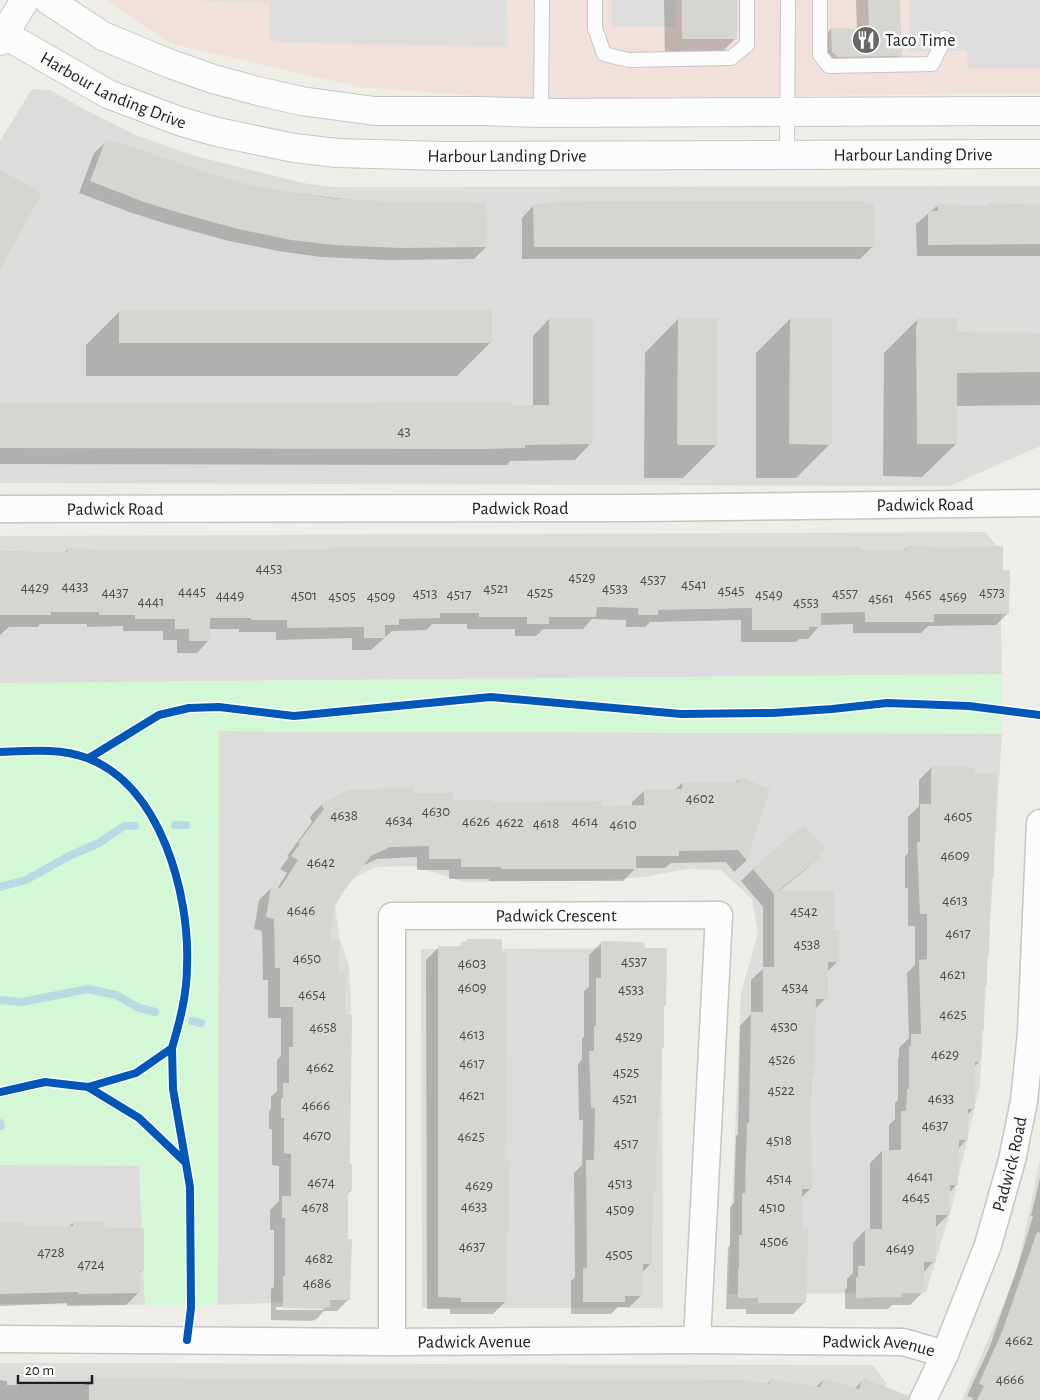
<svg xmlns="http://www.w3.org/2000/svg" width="1040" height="1400" viewBox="0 0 1040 1400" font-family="'Alegreya Sans',sans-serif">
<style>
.residential{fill:#dddcda}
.commercial{fill:#f1e0dc}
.park{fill:#d4f7d6}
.parking{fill:#dfdedc}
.shadow{fill:#0003;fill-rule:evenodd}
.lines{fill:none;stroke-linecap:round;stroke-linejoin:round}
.stream{stroke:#b9d9e4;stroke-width:8}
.building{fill:#d7d5d1}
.service-casing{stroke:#c7c6c4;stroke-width:16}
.minor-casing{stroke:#c7c6c4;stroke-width:29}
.tertiary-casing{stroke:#c7c6c4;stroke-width:30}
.service{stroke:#fcfcfc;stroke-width:14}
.minor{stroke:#fcfcfc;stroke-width:26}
.tertiary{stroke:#fcfcfc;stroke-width:28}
.cycleway-casing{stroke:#fff;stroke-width:11}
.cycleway{stroke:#0057b8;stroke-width:8}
.labels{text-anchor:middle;stroke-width:5;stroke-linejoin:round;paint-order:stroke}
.number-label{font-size:15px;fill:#4e4d4c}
.poi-label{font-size:18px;fill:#202020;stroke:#fff;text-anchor:start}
.street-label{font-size:18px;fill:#202020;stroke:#fff}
</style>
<rect width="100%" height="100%" fill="#eeede8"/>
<!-- residential -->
<path class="residential" d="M32,89L50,90L82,108L136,135L195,156L303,183L333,187L1040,186V446L950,486L0,483V141Z
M985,532L999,548L1002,674L0,683V536Z
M219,731L1002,734L980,1084L952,1206L926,1293L728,1294L741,993L758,934L752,899L721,870L686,869L644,877L606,880L465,882L413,866L375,867L350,880L335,907L339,936L349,966L351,997L344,1300L218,1305Z
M662,948L663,1308H422L421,949Z
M1040,1160V1400H962L1016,1275Z
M0,1165L140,1166L145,1305L0,1304Z
M0,1363L873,1365L887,1384L880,1400H0Z"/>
<!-- commercial -->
<path class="commercial" d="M106,0H1040V93L520,99L359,87L169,43Z"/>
<!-- park -->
<path class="park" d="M1002,674V734L219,731L218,1305H145L139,1166L0,1165V683Z"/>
<!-- parking -->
<path class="parking" d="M167,0H507L508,47L270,42L269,2Z
M612,0H676V27H612Z
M909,0H1040V68H967V51H910Z"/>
<!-- shadow -->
<path class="shadow" d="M664,0H736V38L717,57H665Z
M856,0H899L900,55L888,68L820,64L819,42L831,29L857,30Z
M107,141L201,172L260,189L377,203L486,247L474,259L387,260L321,257L278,251L225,240L167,224L132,213L79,193L94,153Z
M547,203L872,247L860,259H522V218L534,205H545Z
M990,204L1040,206V256H917L916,224L938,205L987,207Z
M120,311L491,342L457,376H86V345Z
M549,319L591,443L575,460L510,461L507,465H464L0,464V403L533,406V336Z
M678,319L717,444L683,478H644L645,353Z
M790,319L830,444L796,478H756V353Z
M918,319L956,333H1040V405L956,406V444L922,477L883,476L884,353Z
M907,547L933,549L1002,571L1008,613L996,625L928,626L921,633H853V624L820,625L808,639H799L796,642H741V620L650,622L645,627H626V620L592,619L583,629H543L536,636H515V629H467V624H432L427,630L392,631L371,650H352V638L276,640V632H239V629H209V640L197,653H177V640H163V631H123V626L87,627V624H40L38,627H9L0,635V551L64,553L67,550H330L331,548L903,551Z
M932,767L992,834V877L990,879L988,954L985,957L986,984L983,987V1029L979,1032V1062L974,1067V1108L967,1115V1139L958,1149L957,1184L949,1193L948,1215L936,1227H934V1261L923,1273V1292L910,1305H892L888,1309H845V1290L847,1288V1279L853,1273V1243L865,1230H870V1163L882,1151H889V1125L895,1119V1103L898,1100V1059L899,1057V1048L909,1038L907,973L915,965V926H908V888H905V856L908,853V817L919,806V780Z
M740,778L768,790L746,861L734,872L726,862L671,863L665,868H636L623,881H489V879H449V870H417V857L377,859L362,866L335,901L328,942L337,975L344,1016L351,1191L347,1194L349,1299L337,1311H324L317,1319L311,1321L271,1320V1289L274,1287V1230H270V1210L279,1201V1166L272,1165V1129H269V1111L271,1109V1097L277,1091V1060L281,1056V1018H268V980H263L262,931L254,929L259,900L271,888L277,889L287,873L280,869L289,857L287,856L312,822L310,817L322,804L413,794L451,801L600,807L632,806V802L645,790H675L682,783H735ZM276,1307L324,1308L322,1310H276Z
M817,854L819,857L806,869L778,892L833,932L838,961L827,972L826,998L814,1010L813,1075L810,1078L811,1188L801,1198V1230L805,1302L793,1314H746V1309H726L728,1248L730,1245V1207L734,1203L736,1136L738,1134L740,1026L751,1014V980L763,969V907L741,881L753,869Z
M467,941L508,1229L504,1233L505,1302L493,1314H450V1309H427L426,960L438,948H457Z
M601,943L662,1008L663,1047L661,1049V1079L659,1081V1114L657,1116L655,1191L653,1193V1222L651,1224V1263L642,1273V1295L629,1307H618L611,1314H571V1281L575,1277L574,1173L582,1165L583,1120H579L578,1064L582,1059V1039L584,1037V991L589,987V955Z
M1040,1178V1400H972L973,1398L967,1396L990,1346L1020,1259L1033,1216H1031Z
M74,1222L104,1230L142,1270L139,1274L138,1293L126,1305L67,1306V1303L0,1306V1223L24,1227H68Z
M824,1379L854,1389L864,1379L883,1400H0V1380L7,1381V1385H84L90,1380L766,1385L770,1381L815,1388Z"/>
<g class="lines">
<!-- stream -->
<path class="stream" d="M175,825H186
M0,887L26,880L69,856L99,843L124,826H135
M0,1000L22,1002L88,989L116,995L139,1008L155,1012
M192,1021L201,1023
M0,1123L1,1126"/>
</g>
<!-- building -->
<path class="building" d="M682,0H737V39H682Z
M868,0H900L902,56L838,57L832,52L831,28L869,29Z
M106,139L115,143L116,141L202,171L260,188L261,186L294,193L339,199L378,200V202H477V204H486L487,247L400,248L334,245L291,240L238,229L180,213L144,202L90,181Z
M0,170L42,193L0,270Z
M594,201H865V204H874V247H534L533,204H547V202Z
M989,203L1040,205V244L928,245V211H938L937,204L989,206Z
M119,310H492V343H119Z
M549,318H590V319H593V444L525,445V448L481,449L0,448V403L511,402V405H549Z
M678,318H718V445H678L677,443Z
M790,318H832V445L789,444Z
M917,318H957V332L1040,333V372L957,373V444H917L916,326H917Z
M906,546H934V548L1003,546V570H1010L1009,614H934V622H865V612L821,613V627H809V630H752V608L658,610V615H638V608L597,607L596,617H549V624H527V617H479V613H440V618L399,619V625H385V638H364V627L287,628V620H251V618H210V641H189V629H175V619H135V615H99V612H51V615H0V551L67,552V548L95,549V550H287V549H331V547H862V550H906Z
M931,766H969V768H975V773H997L995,833H994V877H991L989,955H987V985H984V1030H981V1062H975V1109H968V1140H959L958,1185H950V1215H936V1262H924V1293H902V1297L856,1298V1277H858V1266H865V1229H882V1150H901V1111H906L907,1089H909V1046H911V1034H921L919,960L927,959V914H920L917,842H920V804H931Z
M740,777L770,789L747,861L738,850L679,851V856H636V869H501V867H461V859H429V846L390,847L371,856L336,901L330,940H339V973H345V1015H352L350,1164H352V1191H348V1239H352L350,1300H330V1307H325V1309L283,1308V1276H285V1218H282V1196H291V1154L284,1153V1118H281V1098H283V1083H289V1047H293V1007H280V968H275L274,919L266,917L271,887L280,888L298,860L291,856L300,844L298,843L324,809L321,803L349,790L414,787V793H453V800H493V802H514L601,801L602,806L644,805V789H682V782H738Z
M804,825L825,848L818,854L820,857L778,891H834V930H839V962H828V999H816L814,1076H812V1096H811L812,1189H802V1229H808L806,1303H758V1298H738V1268H739V1235H742V1193H745L747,1123H749L751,1012H763V967H774V894L752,868Z
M467,939H502V953H507L505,1161H510V1194L509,1230H506V1302H461V1298L438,1297V946H461V942H467Z
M601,941L638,942L645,943V948H667L666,1006H664V1047H662V1079H660V1114H658L656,1192H654V1222H652V1264H643V1296H625V1302H583V1268H587L586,1160H594L595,1108H591L589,1051H594V1026H596V978H601Z
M73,1221H105V1228H144V1271H140V1293L78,1294V1292L0,1294V1222H25V1226H73Z
M1037,1232L1040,1233V1400H977L984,1386L979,1383L1002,1332Z
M89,1378L742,1380L769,1384L770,1379L820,1387L824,1378L859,1389L863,1378L909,1396L908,1400H89Z"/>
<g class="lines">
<defs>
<path id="service" d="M595,0V28L604,54L628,60L731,58L747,45V0
M820,0V55L829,66L932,64L945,38
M541,113L542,0
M787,155L788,0"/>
<g id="minor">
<path id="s1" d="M0,509L638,508L1040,503"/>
<path id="s2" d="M0,1339L392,1342L697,1340L903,1342L945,1354"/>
<path id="s3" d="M392,1342V916L719,915L697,1340"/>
<path id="s4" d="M923,1400L945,1354L988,1245L1012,1160L1024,1101L1031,1033L1040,823"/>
</g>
<g id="tertiary">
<path d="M48,0L103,36L168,63L213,79L258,91L301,101L375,111H482L541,113L1040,111"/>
<path id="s5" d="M0,32L108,94L179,121L217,132L294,148L337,153L446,156L1040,154"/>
<path d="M0,41L25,0"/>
</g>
</defs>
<!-- service casing -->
<use href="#service" class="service-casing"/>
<!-- minor casing -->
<use href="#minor" class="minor-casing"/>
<!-- tertiary casing -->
<use href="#tertiary" class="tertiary-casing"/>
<!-- service -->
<use href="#service" class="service"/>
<!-- minor -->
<use href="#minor" class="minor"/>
<!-- tertiary -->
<use href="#tertiary" class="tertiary"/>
<defs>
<path id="cycleway" d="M0,752C28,751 60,748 87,758C161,785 190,895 187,966C187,994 180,1021 172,1048L136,1073L88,1087L45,1082L0,1092
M89,758L159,715L189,708L219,707L294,716L491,697L681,714L773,713L832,709L887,703L969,706L1040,715
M172,1048L173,1089L190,1187L191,1308L187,1340
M88,1087L139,1118L185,1162"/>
</defs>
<!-- cycleway casing -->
<use href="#cycleway" class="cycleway-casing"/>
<!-- cycleway -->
<use href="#cycleway" class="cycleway"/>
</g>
<!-- icons -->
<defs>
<symbol id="restaurant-disc" viewBox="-11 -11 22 22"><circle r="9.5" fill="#686866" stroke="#fff"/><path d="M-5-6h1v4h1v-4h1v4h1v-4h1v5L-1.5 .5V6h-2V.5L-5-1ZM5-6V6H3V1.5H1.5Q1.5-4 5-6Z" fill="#fff"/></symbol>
</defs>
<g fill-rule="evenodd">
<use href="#restaurant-disc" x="850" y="24" width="32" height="32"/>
</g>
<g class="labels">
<!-- number labels -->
<g class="number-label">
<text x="404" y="436">43</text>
<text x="269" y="573">4453</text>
<text x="582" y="582">4529</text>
<text x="653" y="584">4537</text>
<text x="694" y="589">4541</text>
<text x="75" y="591">4433</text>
<text x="35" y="592">4429</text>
<text x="496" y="593">4521</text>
<text x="615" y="593">4533</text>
<text x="731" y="595">4545</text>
<text x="192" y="596">4445</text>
<text x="115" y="597">4437</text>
<text x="540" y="597">4525</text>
<text x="992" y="597">4573</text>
<text x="425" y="598">4513</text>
<text x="845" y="598">4557</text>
<text x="459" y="599">4517</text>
<text x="769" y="599">4549</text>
<text x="918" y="599">4565</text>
<text x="230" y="600">4449</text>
<text x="304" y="600">4501</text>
<text x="342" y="601">4505</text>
<text x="381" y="601">4509</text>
<text x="953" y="601">4569</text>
<text x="881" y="603">4561</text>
<text x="151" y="606">4441</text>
<text x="806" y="607">4553</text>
<text x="700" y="803">4602</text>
<text x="436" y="816">4630</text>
<text x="344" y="820">4638</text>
<text x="958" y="821">4605</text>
<text x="399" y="825">4634</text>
<text x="476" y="826">4626</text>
<text x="585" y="826">4614</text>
<text x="510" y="827">4622</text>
<text x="546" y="828">4618</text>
<text x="623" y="829">4610</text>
<text x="955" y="860">4609</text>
<text x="321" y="867">4642</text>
<text x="955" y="905">4613</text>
<text x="301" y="915">4646</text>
<text x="804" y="916">4542</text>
<text x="958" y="938">4617</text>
<text x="807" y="949">4538</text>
<text x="307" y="963">4650</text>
<text x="634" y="966">4537</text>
<text x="472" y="968">4603</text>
<text x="953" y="979">4621</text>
<text x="472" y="992">4609</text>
<text x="795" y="992">4534</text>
<text x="631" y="994">4533</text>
<text x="312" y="999">4654</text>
<text x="953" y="1019">4625</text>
<text x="784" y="1031">4530</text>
<text x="323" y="1032">4658</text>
<text x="472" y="1039">4613</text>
<text x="629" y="1041">4529</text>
<text x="945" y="1059">4629</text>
<text x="782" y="1064">4526</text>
<text x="472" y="1068">4617</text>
<text x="320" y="1072">4662</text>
<text x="626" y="1077">4525</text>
<text x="781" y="1095">4522</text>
<text x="472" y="1100">4621</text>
<text x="625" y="1103">4521</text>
<text x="941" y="1103">4633</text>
<text x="316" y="1110">4666</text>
<text x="935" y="1130">4637</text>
<text x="317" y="1140">4670</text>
<text x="471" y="1141">4625</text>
<text x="779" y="1145">4518</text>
<text x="626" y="1148">4517</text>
<text x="920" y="1181">4641</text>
<text x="779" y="1183">4514</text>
<text x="321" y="1187">4674</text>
<text x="620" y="1188">4513</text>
<text x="479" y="1190">4629</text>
<text x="916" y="1202">4645</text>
<text x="474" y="1211">4633</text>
<text x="315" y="1212">4678</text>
<text x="772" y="1212">4510</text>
<text x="620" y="1214">4509</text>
<text x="774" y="1246">4506</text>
<text x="472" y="1251">4637</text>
<text x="900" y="1253">4649</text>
<text x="51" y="1257">4728</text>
<text x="619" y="1259">4505</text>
<text x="319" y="1263">4682</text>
<text x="91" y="1269">4724</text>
<text x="317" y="1288">4686</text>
<text x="1019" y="1345">4662</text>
<text x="1010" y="1384">4666</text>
</g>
<!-- poi labels -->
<g class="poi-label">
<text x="885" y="46">Taco Time</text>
</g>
<!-- street labels -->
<g class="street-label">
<text dy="6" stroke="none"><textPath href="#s5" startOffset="128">Harbour Landing Drive</textPath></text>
<text dy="6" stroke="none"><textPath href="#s5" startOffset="938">Harbour Landing Drive</textPath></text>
<text dy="6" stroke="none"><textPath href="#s5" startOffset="532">Harbour Landing Drive</textPath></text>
<text dy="6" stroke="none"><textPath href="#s1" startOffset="925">Padwick Road</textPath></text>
<text dy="6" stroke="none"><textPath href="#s1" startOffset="520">Padwick Road</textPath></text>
<text dy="6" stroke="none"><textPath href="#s1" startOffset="115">Padwick Road</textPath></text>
<text dy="6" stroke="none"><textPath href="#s3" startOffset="590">Padwick Crescent</textPath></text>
<text dy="6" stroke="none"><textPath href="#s4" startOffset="252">Padwick Road</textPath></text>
<text dy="6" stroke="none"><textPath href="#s2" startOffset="474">Padwick Avenue</textPath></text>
<text dy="6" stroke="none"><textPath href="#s2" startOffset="879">Padwick Avenue</textPath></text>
</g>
</g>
<!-- scale -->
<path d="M18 1375v8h74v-8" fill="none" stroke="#202020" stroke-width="2.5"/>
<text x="25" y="1375" font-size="15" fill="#202020" stroke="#ffffff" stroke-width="4" paint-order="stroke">20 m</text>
</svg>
